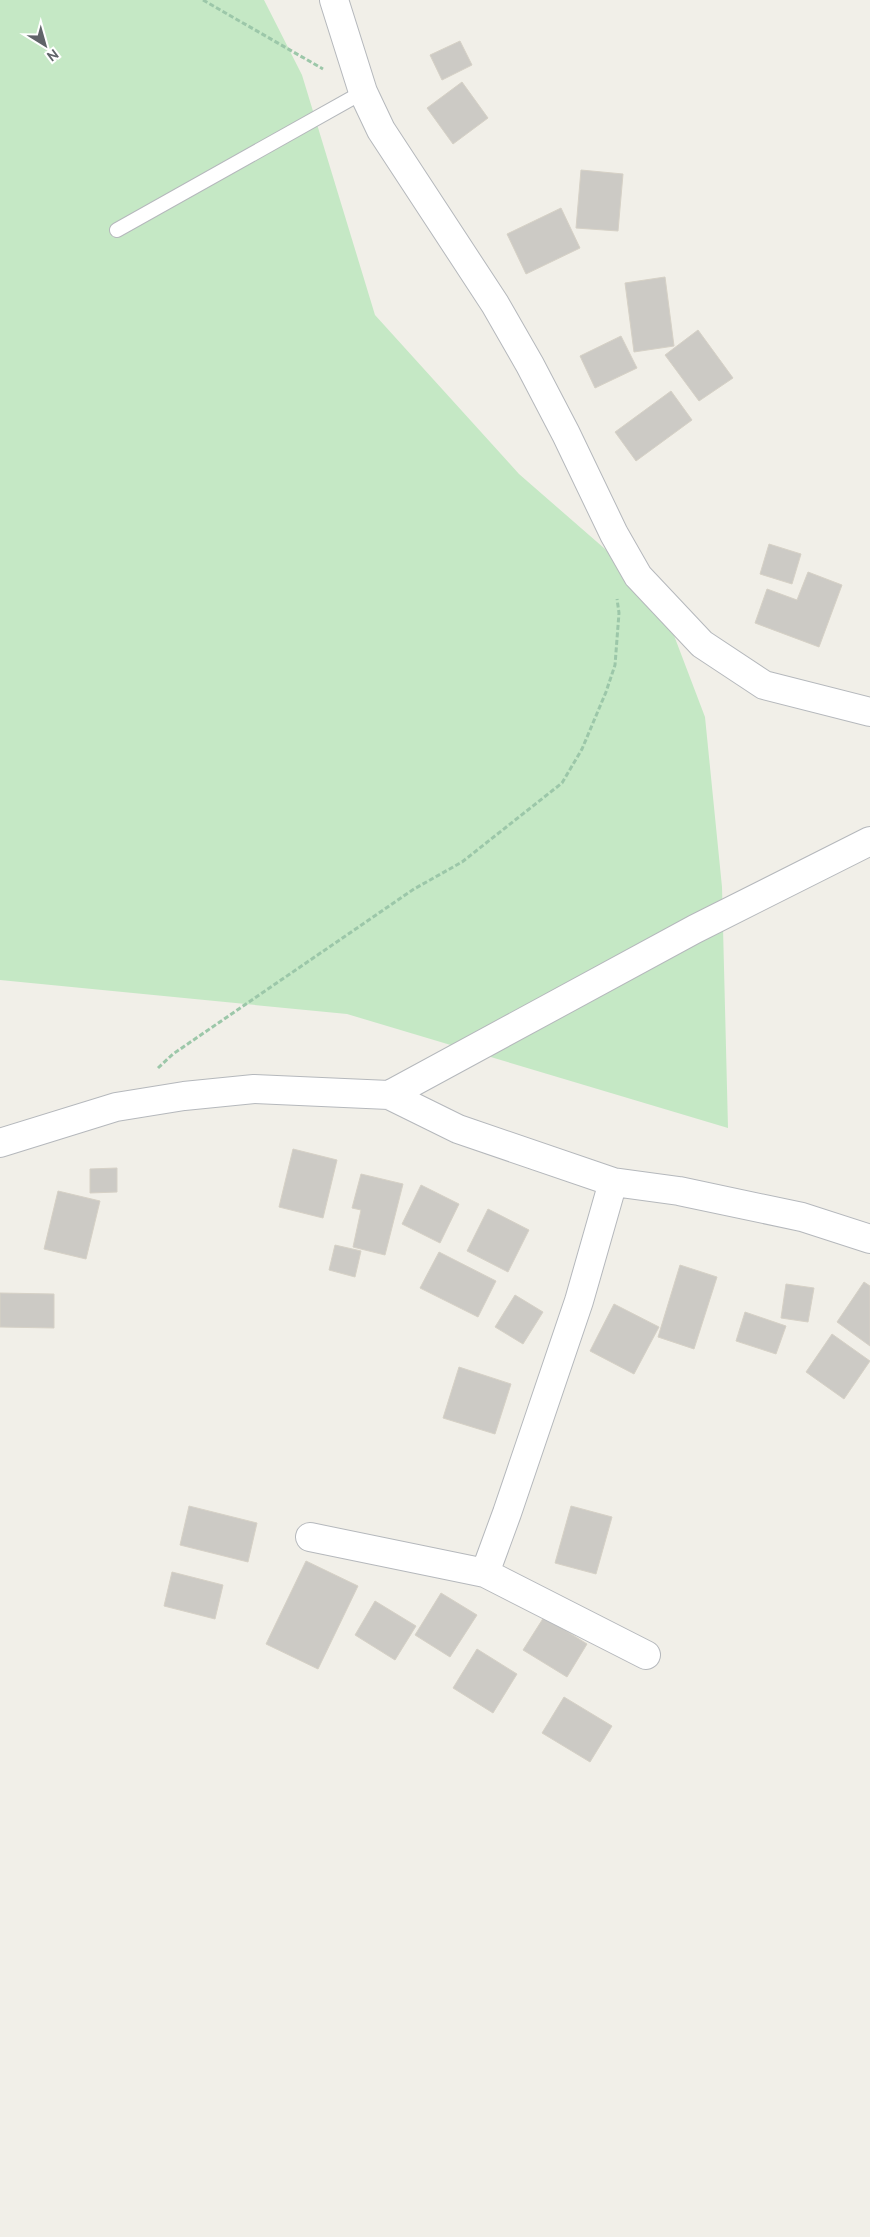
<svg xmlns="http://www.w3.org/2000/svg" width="870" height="2237" viewBox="0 0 870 2237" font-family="Ubuntu,sans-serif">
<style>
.grass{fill:#c5e8c5}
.building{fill:#cccac5;stroke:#d6d1c6}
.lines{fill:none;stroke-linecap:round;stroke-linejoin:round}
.lane-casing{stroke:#b5b8bc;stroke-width:16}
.street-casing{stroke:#b5b8bc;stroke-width:30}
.path{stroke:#9cc7a9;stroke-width:3;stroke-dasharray:5 2.5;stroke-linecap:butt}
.lane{stroke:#fff;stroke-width:14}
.street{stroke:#fff;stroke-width:28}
</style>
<rect width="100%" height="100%" fill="#f1efe8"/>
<!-- grass -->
<path class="grass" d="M0,0H264L302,75L375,315L519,474L659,596L705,717L722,887L728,1128L347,1014L0,980Z"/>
<!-- building -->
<path class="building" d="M460,41L472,65L442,80L430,55Z
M462,82L488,118L453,144L427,108Z
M581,170L623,174L618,231L576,228Z
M561,208L580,248L526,274L507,234Z
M665,277L674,346L634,352L625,283Z
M698,330L733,378L699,401L665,355Z
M621,336L637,368L595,388L580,356Z
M671,391L692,420L636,461L615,432Z
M769,544L801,554L792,584L760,574Z
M808,572L842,585L819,647L755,623L767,589L797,600Z
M293,1149L337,1160L323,1218L279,1207Z
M117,1168V1192L90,1193V1169Z
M361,1174L403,1184L385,1255L353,1247L361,1210L352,1208Z
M421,1185L459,1204L440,1243L402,1224Z
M58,1191L100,1201L86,1259L44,1249Z
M488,1209L529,1230L508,1272L467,1251Z
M335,1245L361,1251L355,1277L329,1270Z
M439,1252L496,1281L478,1317L420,1288Z
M680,1265L717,1277L694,1349L658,1337Z
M864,1282L870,1286V1346L837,1322Z
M786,1284L814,1288L808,1322L781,1318Z
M0,1293L54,1294V1328L0,1327Z
M515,1295L543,1312L523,1344L495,1327Z
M614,1304L659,1327L634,1374L590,1351Z
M745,1312L786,1326L776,1354L736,1341Z
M832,1334L870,1361L844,1399L806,1372Z
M459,1367L511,1384L495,1434L443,1418Z
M189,1506L257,1523L248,1562L180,1545Z
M571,1506L612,1517L596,1574L555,1563Z
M306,1561L358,1586L318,1669L266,1644Z
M172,1572L223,1585L215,1619L164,1606Z
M441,1593L477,1615L450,1657L415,1635Z
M375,1601L416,1626L395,1660L355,1635Z
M544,1617L587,1644L567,1677L523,1650Z
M477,1649L517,1674L493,1713L453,1688Z
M564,1697L612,1726L590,1762L542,1733Z"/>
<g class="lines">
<defs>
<path id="lane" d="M117,230L363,92"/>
<path id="street" d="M334,0L363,92L381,130L495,304L530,365L566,434L614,534L638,576L702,644L764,685L870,712
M389,1095L695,929L870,841
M0,1143L116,1107L184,1096L254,1089L389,1095L458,1129L613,1182L679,1191L802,1217L870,1239
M310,1537L485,1573L646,1655
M485,1573L507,1513L579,1301L613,1182"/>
</defs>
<!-- lane casing -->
<use href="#lane" class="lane-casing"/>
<!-- street casing -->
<use href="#street" class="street-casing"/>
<!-- path -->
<path class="path" d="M203,0L323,69
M158,1068L173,1054L414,889L462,862L562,783L582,749L606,692L615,665L619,613L617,599"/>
<!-- lane -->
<use href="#lane" class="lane"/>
<!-- street -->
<use href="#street" class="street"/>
</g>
<!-- north arrow -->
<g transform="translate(45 45) rotate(143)" stroke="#ffffff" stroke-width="4" paint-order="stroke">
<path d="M0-4L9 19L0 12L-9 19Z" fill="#5f6368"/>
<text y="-8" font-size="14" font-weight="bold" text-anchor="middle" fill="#5f6368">N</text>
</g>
</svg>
